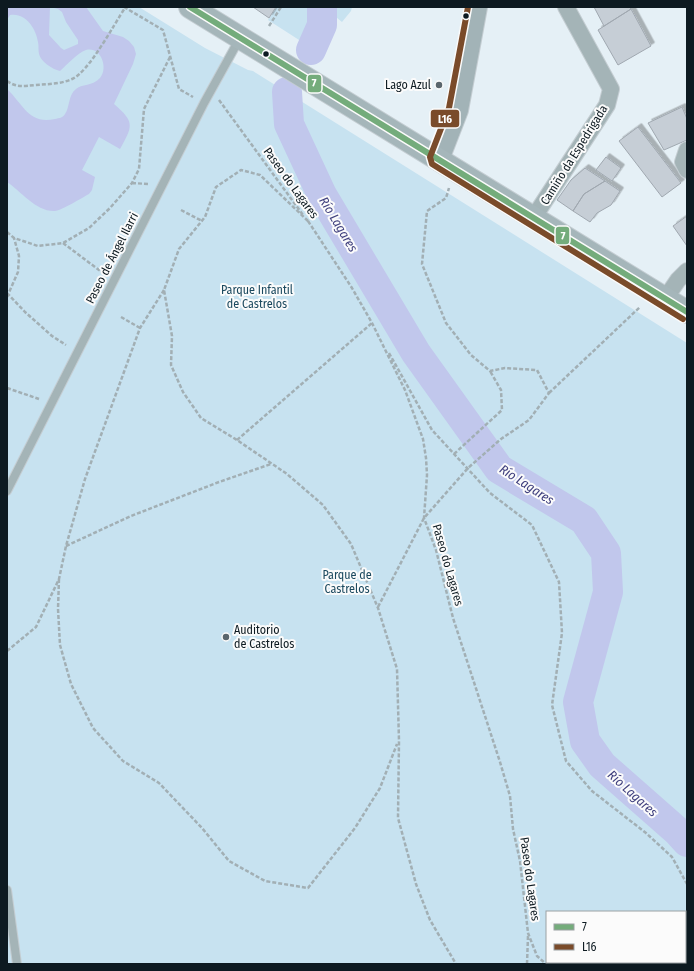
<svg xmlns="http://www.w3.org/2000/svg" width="694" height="971" viewBox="0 0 694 971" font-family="'Fira Sans Condensed',sans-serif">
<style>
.green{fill:#c7e2f0;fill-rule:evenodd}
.water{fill:#c1c7ec;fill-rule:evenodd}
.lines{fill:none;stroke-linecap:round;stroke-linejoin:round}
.river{stroke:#c1c7ec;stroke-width:30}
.building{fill:#c6ced6;stroke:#a0a8b0;filter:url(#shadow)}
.lane-casing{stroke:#c4cdd2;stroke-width:10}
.street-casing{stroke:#c4cdd2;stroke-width:18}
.secondary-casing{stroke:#c4cdd2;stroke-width:24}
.primary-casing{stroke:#c4cdd2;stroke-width:24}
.path{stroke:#a2afb4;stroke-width:2.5;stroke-dasharray:4 2;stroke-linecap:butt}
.lane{stroke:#a4b4b7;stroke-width:8}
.street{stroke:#a4b4b7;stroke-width:16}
.secondary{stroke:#a2b3b7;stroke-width:22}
.primary{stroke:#a5b6ba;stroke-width:22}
.bus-1-casing{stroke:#fbfbfb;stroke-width:9}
.bus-2-casing{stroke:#fbfbfb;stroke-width:9}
.bus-1{stroke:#74ac7b;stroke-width:6}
.bus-2{stroke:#7a4b2a;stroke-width:6}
.bus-dot{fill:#0d1a21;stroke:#fbfbfb;stroke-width:1.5}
.poi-dot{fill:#59656c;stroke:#fbfbfb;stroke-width:1.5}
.labels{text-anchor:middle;stroke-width:4;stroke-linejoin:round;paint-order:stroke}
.poi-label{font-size:12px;fill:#0d1a21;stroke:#fbfbfb;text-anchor:end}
.street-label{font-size:12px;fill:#0d1a21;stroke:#fbfbfb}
.park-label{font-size:12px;fill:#1a485e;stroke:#fbfbfb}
.water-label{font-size:13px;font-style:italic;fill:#40407e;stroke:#fbfbfb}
.line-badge{stroke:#fbfbfb;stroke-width:1.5}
.badge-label{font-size:11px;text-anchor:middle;font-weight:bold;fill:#fff}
</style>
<defs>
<filter id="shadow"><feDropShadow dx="3.5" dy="-3.5" stdDeviation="0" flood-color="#0004"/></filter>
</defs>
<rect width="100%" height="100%" fill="#e5f0f6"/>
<!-- green -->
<path class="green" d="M7,7H139L205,48L248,70L253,71L687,343V964H7ZM547,912H685V962H547Z
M276,7H352L351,11L342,22L331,13L310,47L268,20Z"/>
<!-- water -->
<path class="water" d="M7,7H86L103,31L123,37L129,41L134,47L136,54L133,64L114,104C135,122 133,126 120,149L99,137L82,170L95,177L92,190L89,194C82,198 62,210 55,211C36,212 21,191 7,182V89C23,104 29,125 55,119C59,118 63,118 65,114C70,107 68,95 76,89C81,84 93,86 100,78C109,67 100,46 86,50C77,53 67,65 60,71C52,69 41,62 39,54C38,50 39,46 38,42C36,28 25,12 10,15L7,20V42ZM50,7L58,9L62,12L66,22L78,40V44L64,50L61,48L49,35Z"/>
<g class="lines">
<!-- river -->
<path class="river" d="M311,50L322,25V7
M287,92L289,124L322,195L416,353L499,469L584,520L606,553L608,592L578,702L585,741L602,765L677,831L687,842"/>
</g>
<!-- building -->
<path class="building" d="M253,7H276L269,18Z
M594,7H629L631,9L604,26Z
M631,9L651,46L618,65L598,30Z
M682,107L687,119V140L664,150L648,123Z
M638,127L681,183L662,197L619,141Z
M606,157L621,168L612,181L596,170Z
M585,168L605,181L584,194L573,211L557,200L571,180Z
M605,181L620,191L611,205L597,213L590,222L573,211L584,194Z
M687,216V246L673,226Z"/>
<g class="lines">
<defs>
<path id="lane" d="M7,491L204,103L240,38
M7,890L17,964"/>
<path id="street" d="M687,150L683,162L687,170
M534,217L607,105L611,89L566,7
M665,299L678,280L687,271"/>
<path id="secondary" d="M438,159L457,110L476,7"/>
<path id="primary" d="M190,7L687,312"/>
</defs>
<!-- lane casing -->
<use href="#lane" class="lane-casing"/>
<!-- street casing -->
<use href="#street" class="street-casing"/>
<!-- secondary casing -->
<use href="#secondary" class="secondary-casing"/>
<!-- primary casing -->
<use href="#primary" class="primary-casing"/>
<!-- path -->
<path class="path" d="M124,7L163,30L179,89L193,97
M269,26L281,7
M7,81C17,88 24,86 36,85C48,84 61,84 72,79C89,72 114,24 125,8
M219,100L303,215
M132,183L148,184
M181,210L202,221
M308,221L260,175L241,170L216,187L205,217L179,249L164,290L172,336L171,365L183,392L201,418L237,440L287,474L323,505L351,544L378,608L397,669L399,741L398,818L416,884L430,920L456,964
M308,221L352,288L372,323L405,390L423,439L426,458L427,475L424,518L436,550L453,618L500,762L510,796L513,829L520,861L528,933L537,956L546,964
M7,232L14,238L38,246L63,243L89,228L110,208L132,183L139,169L144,109L170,57
M63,243L103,273
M7,293L25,312L52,336L66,345
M7,297L18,272L19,256L14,238
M121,317L140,328
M389,353L432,430L490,493L532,525L559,582L562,633L552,705L566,761L592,791L646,833L672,857L687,884
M7,388L39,399
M549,393L640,307
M237,440L372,323
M454,454L502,410L501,390L490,371
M7,456H8
M66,546L131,516L219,482L271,464
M59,579L58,609L60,645L71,684L93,728L123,761L159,783L202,828L229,861L265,881L308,888L355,828L380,788L397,744
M378,607L424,518L468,468L501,439L529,420L549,393L537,370L505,368L490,371L471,355L446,323L422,264L427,211L446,198L449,188
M7,651L36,627L59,579L66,546L85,479L140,328L164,290
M527,964L528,936"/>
<!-- lane -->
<use href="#lane" class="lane"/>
<!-- street -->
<use href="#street" class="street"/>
<!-- secondary -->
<use href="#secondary" class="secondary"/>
<!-- primary -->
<use href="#primary" class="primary"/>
<defs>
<path id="bus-1" d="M190,7L687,312"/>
<path id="bus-2" d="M468,7L449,108L430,157L432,164L683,319"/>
</defs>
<!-- bus-1 casing -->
<use href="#bus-1" class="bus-1-casing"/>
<!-- bus-2 casing -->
<use href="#bus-2" class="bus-2-casing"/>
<!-- bus-1 -->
<use href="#bus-1" class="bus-1"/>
<!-- bus-2 -->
<use href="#bus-2" class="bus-2"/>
</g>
<!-- markers -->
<g class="bus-dot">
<circle cx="466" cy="16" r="3.5"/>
<circle cx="266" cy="54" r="3.5"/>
</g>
<g class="poi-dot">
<circle cx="439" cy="85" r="4"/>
<circle cx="226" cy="637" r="4"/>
</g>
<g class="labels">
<!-- poi labels -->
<g class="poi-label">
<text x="431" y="89">Lago Azul</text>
<text x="234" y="634" text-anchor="start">Auditorio<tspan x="234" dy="14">de Castrelos</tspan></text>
</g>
<!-- street labels -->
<g class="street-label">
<text transform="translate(574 155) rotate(-58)" y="4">Camiño da Espedrigada</text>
<text transform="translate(291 183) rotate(54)" y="4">Paseo do Lagares</text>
<text transform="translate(112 258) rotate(-63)" y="4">Paseo de Ángel Ilarri</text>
<text transform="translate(448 565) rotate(74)" y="4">Paseo do Lagares</text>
<text transform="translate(530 879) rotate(82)" y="4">Paseo do Lagares</text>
</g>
<!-- park labels -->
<g class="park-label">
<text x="257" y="294">Parque Infantil<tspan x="257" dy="14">de Castrelos</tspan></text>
<text x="347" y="579">Parque de<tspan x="347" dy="14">Castrelos</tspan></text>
</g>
<!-- water labels -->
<g class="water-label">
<text transform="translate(339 224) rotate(59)" y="5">Río Lagares</text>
<text transform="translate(527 484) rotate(33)" y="5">Río Lagares</text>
<text transform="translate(633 793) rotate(42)" y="5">Río Lagares</text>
</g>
</g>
<g class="line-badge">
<rect x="307" y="74" width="15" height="19" rx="4" fill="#74ac7b"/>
<rect x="430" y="109" width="30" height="19" rx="4" fill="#7a4b2a"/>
<rect x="555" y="226" width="15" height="19" rx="4" fill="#74ac7b"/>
</g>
<g class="badge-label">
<text x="314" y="87">7</text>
<text x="445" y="123">L16</text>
<text x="563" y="240">7</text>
</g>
<!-- border -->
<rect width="694" height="971" fill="none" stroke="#0d1a21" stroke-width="16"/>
<!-- legend -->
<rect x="546" y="911" width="140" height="52" fill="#fbfbfb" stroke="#9ca1a4"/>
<rect x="554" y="924" width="20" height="6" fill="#74ac7b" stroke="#9ca1a4"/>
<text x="582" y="931" font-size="12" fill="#0d1a21">7</text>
<rect x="554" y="944" width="20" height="6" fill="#7a4b2a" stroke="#9ca1a4"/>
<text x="582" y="951" font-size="12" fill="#0d1a21">L16</text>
</svg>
